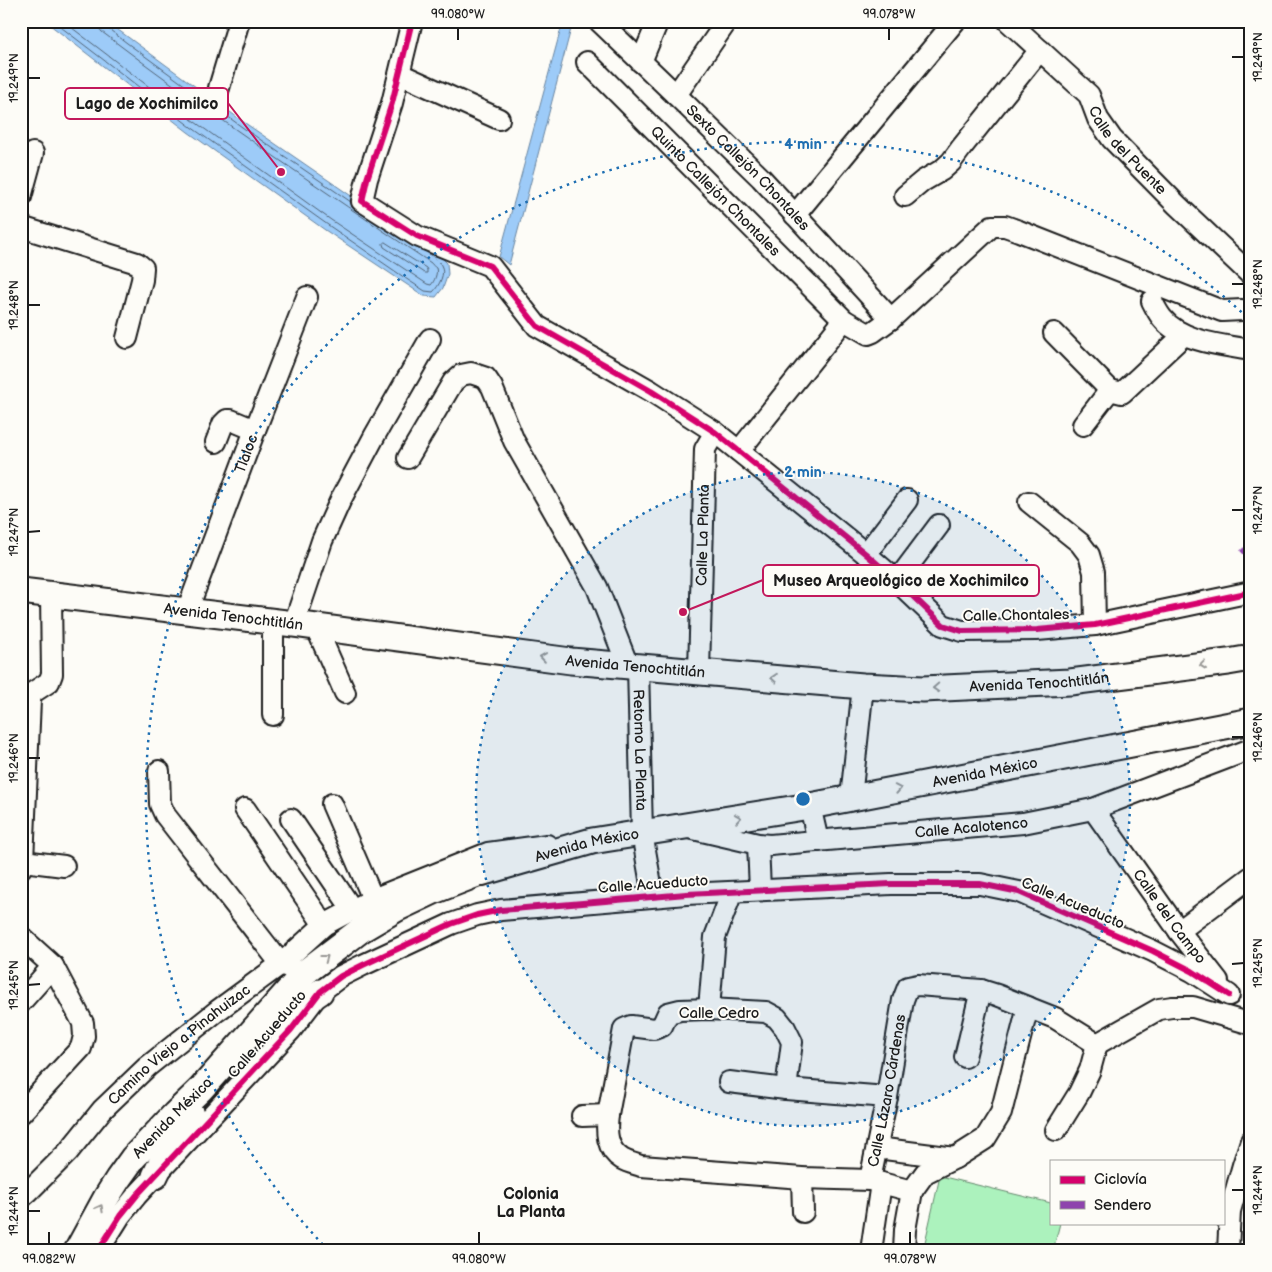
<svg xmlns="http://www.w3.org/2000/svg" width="1272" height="1272" viewBox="0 0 1272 1272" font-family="'Balsamiq Sans',sans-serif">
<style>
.green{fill:#acf2bd;stroke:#64876c}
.water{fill:#9dcbf8;stroke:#6985a0}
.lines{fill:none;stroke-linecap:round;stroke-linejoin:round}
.shore{stroke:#506274;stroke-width:1}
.minor-casing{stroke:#1c1c1c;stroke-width:24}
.major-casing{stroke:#1c1c1c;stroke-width:29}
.minor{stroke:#fdfcf7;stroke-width:20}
.major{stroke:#fdfcf7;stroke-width:25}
.quiet{stroke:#8e44ad;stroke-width:5;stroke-dasharray:10 5;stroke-linecap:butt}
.cycleway-casing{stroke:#fdfcf7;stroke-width:9}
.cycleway{stroke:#d6006c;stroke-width:6}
.oneway{stroke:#989794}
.ticks{fill:none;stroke:#1c1c1c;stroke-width:2}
.ring{fill:none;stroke:#1f6fb2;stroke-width:2.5;stroke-dasharray:2.5 5}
.labels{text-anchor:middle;stroke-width:4;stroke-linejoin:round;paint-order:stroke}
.street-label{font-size:15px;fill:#1c1c1c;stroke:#fdfcf7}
.neighbourhood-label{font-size:16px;font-weight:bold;fill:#1c1c1c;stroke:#fdfcf7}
.centre{fill:#1f6fb2;stroke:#fdfcf7;stroke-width:2.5}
.ring-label{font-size:15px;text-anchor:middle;font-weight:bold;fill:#1f6fb2;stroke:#fdfcf7;stroke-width:4;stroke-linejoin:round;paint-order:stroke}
.leader{fill:none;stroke:#c2185b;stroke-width:2}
.callout-dot{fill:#c2185b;stroke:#fdfcf7;stroke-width:2}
.callout{fill:#fdfcf7;stroke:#c2185b;stroke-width:2}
.callout-label{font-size:16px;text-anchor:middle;font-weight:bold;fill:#1c1c1c}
.neatline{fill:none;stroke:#1c1c1c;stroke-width:2}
.ticks-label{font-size:12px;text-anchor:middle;fill:#1c1c1c}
</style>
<rect width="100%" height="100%" fill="#fdfcf7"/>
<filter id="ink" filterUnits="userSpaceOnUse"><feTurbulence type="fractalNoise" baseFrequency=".02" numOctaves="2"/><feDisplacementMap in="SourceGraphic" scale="10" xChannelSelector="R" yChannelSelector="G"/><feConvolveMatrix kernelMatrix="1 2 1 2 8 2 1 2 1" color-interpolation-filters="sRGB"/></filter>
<g filter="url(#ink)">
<!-- green -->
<path class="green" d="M940,1176L1051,1203V1223H1060L1053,1251H923Z"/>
<!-- water -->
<path class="water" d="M45,21H106L245,123L376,213L438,254L447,263L448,274L443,288L436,297L424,296L325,230L188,132Z
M563,21H573L509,265L499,257Z"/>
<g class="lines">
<!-- shore -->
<path class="shore" d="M53,21L191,127L328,225L408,280L425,291L433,292C439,286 446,273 441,265C438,259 430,255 425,251
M63,21L195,122L331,220L427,284L431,285C434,282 438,273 436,268C435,268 431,263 431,263C319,188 209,113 102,32L98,27V21
M104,21L106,27L127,43L242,127L351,202
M385,242L426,268L427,270V273H424L384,247L383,244Z"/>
<defs>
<g id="minor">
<path d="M412,21L392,103L367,179L362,201L417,236L490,266L537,326L651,391L715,432L866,554L897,581L943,625L962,631L1037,630L1095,625L1251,592"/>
<path id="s1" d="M599,21L676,95L761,178L891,319"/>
<path id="s2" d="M1008,21L1089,95L1098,119L1112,139L1177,205L1251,275"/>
<path id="s3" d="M587,62L844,320L868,334L873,332L891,319L992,226H1005L1019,231L1222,311L1242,310"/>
<path d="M641,62L658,21"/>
<path d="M400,74L499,119"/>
<path d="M219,88L239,21"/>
<path d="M676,95L727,21"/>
<path d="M905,196L923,181L942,170L951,162L962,147L1040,50"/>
<path d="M21,197L33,153"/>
<path d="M795,215L955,21"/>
<path d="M21,227L137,263L143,268L142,280L127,338"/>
<path d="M1152,301C1155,307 1158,313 1162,318C1181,342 1223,345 1251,350"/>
<path d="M1054,333L1110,390L1122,393L1184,335"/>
<path d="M1083,425L1110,390"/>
<path d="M216,442L223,424L227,420H231L255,430"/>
<path d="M739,451L844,320"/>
<path d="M408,458L453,382L461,375L471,373L486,378L492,387L514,441L597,587L628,666"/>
<path d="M1029,502L1080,543L1089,555L1094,572L1095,625"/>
<path d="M866,554L907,500"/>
<path d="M897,581L939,525"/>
<path id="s4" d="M187,611L255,430L307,297"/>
<path d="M273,621V715"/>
<path d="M294,624L322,541L341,499L375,435L430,339"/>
<path d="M316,627L345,693"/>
<path id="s5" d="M638,666L642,833L653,896"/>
<path id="s6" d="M699,671L705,449L715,432"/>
<path d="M159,771L160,804L165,815L281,964L293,969"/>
<path d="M851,798L863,686"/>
<path d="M332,804L373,899"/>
<path d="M810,806L818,841"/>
<path d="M245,809L324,925"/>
<path id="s7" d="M1093,809L1179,931L1218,981"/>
<path d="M291,819L352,909"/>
<path id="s8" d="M689,828L758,844L770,845L1023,823L1093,809L1251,749"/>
<path d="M758,844L760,890"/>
<path d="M23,861L64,866"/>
<path d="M21,868L23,861L30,700L32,693L49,682L52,674L51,595"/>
<path d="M1179,931L1251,877"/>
<path d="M21,937L53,966L83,1023L84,1036L81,1048L21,1113"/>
<path d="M21,1002L53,966"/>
<path d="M709,1009L715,937L732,892"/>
<path d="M965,1057L981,990"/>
<path d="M729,1082L786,1089L887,1097"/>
<path d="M786,1089L792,1042L785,1028L777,1018L766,1012L709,1009L680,1010L668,1013L662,1026L654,1029L631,1026L624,1029L608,1115C606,1131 606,1149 622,1159C627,1162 635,1164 641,1166L802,1178L870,1180L912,1191L905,1230L904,1251"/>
<path d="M582,1116L608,1115"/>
<path d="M1056,1130L1079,1093L1090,1070L1097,1044"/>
<path d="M877,1148L955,1158"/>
<path d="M802,1178L803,1212"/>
<path id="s9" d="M870,1180L887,1097L903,1000L908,987L918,985L981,990L997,995L1055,1018L1097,1044L1159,1009L1172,1007H1193L1251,1024"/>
<path d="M912,1191L925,1173L955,1158L985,1139L1001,1113L1028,1007"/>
<path id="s10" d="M21,1198L28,1192L68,1152L102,1110L147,1067L217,1011L281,964L324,925L373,899L488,853L547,845"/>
<path d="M98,1251L120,1216L137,1195L291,1030L320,992L341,976L363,965L451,924L477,915L501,910L686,894L891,884H980L1019,892L1153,951L1192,971L1229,995"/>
<path d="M871,1251L881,1183"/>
<path d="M1228,1251L1230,1211L1243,1165L1251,1141"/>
</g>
<g id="major">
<path id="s11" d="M21,591L294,624L571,661L863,686L923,689L1070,682L1228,662L1251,658"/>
<path d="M269,1024L282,1017L320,992"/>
<path d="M155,1176L169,1147L191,1114"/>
<path id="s12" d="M77,1251L106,1198L118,1179L133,1158L175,1114L201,1089L304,973L362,929L396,909L436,890L477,874L592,841L810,806L1251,721"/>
</g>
</defs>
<!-- minor casing -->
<use href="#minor" class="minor-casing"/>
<!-- major casing -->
<use href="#major" class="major-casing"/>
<!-- minor -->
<use href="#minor" class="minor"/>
<!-- major -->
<use href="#major" class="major"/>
<!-- quiet -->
<path class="quiet" d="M1242,549L1251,559"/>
<defs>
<path id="cycleway" d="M412,21L392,103L367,179L362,201L417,236L490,266L537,326L651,391L715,432L866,554L897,581L943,625L962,631L1037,630L1095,625L1251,592
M98,1251L120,1216L137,1195L291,1030L320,992L341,976L363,965L451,924L477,915L501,910L686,894L891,884H980L1019,892L1153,951L1192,971L1229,995"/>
</defs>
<!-- cycleway casing -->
<use href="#cycleway" class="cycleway-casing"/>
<!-- cycleway -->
<use href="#cycleway" class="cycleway"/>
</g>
<!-- one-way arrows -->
<defs><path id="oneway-chevron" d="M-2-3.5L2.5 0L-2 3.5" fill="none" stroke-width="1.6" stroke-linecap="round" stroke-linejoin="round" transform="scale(1.25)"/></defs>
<g class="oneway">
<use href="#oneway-chevron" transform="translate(543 657) rotate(-172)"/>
<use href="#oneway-chevron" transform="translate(1203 665) rotate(173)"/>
<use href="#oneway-chevron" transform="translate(774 678) rotate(-175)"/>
<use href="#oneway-chevron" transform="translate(936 688) rotate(177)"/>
<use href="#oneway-chevron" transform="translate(898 789) rotate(-11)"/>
<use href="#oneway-chevron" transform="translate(738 818) rotate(-9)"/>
<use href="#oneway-chevron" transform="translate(325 958) rotate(-37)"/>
<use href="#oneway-chevron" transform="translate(100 1208) rotate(-61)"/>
</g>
</g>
<!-- ticks -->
<path class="ticks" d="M458,28V40M889,28V40M1232,57H1244M28,78H40M1232,284H1244M28,305H40M1232,510H1244M28,532L40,531M1232,737H1244M28,758H40M1232,964L1244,963M28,985L40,984M1232,1190H1244M28,1211H40M49,1232V1244M479,1232V1244M910,1232V1244"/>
<!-- distance rings -->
<circle cx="803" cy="799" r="327" fill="#1f6fb2" fill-opacity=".12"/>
<g class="ring">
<circle cx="803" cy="799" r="327"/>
<path d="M328 1250A655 655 0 0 1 1250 320"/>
</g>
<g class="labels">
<!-- street labels -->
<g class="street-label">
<text dy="5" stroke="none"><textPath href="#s2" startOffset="178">Calle del Puente</textPath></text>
<text dy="5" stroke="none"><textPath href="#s1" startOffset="209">Sexto Callejón Chontales</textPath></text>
<text dy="5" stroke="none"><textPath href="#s3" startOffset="182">Quinto Callejón Chontales</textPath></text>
<text dy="5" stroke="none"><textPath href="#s4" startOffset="168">Tlaloc</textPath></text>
<text dy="5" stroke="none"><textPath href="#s6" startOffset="136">Calle La Planta</textPath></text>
<text transform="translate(1016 615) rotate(-1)" y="5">Calle Chontales</text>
<text dy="5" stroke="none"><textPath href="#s11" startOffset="214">Avenida Tenochtitlán</textPath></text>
<text dy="5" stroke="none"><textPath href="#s11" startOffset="619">Avenida Tenochtitlán</textPath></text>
<text dy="5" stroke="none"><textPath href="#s11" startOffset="1024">Avenida Tenochtitlán</textPath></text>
<text dy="5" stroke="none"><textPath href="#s5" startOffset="84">Retorno La Planta</textPath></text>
<text dy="5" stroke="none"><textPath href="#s12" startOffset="1080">Avenida México</textPath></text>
<text dy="5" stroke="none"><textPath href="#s8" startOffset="285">Calle Acalotenco</textPath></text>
<text dy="5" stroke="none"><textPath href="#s12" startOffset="675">Avenida México</textPath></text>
<text transform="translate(653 884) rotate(-4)" y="5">Calle Acueducto</text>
<text transform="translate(1073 903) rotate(23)" y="5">Calle Acueducto</text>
<text dy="5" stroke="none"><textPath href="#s7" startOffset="132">Calle del Campo</textPath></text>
<text x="719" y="1018">Calle Cedro</text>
<text transform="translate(267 1034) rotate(-49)" y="5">Calle Acueducto</text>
<text dy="5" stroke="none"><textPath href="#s10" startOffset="221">Camino Viejo a Pinahuizac</textPath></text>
<text dy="5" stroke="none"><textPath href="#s9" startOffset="91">Calle Lázaro Cárdenas</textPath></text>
<text dy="5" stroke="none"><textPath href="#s12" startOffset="165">Avenida México</textPath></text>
</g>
<!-- neighbourhood labels -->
<g class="neighbourhood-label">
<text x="531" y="1199">Colonia<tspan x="531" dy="18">La Planta</tspan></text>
</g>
</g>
<circle cx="803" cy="799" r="8" class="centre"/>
<g class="ring-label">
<text x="803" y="149">4 min</text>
<text x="803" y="477">2 min</text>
</g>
<!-- callouts -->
<path class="leader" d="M281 172L228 103M683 612L763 580"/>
<g class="callout-dot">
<circle cx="281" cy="172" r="5"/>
<circle cx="683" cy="612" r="5"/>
</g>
<g class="callout">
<rect x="65" y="88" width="163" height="31" rx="5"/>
<rect x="763" y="565" width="276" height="31" rx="5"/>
</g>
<g class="callout-label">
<text x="147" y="109">Lago de Xochimilco</text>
<text x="901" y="586">Museo Arqueológico de Xochimilco</text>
</g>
<!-- margin -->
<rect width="1272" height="1272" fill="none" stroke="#fdfcf7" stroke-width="55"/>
<!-- legend -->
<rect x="1050" y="1160" width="175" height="65" fill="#fdfcf7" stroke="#a3a29f"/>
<rect x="1060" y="1176" width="25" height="8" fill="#d6006c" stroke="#a3a29f"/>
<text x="1094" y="1184" font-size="15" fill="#1c1c1c">Ciclovía</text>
<rect x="1060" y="1201" width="25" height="8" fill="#8e44ad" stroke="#a3a29f"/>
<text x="1094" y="1210" font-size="15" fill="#1c1c1c">Sendero</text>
<rect x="28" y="28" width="1216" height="1216" class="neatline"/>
<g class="ticks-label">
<text x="458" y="18">99.080°W</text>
<text x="889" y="18">99.078°W</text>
<text transform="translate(1258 57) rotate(-90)" y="4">19.249°N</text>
<text transform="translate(14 78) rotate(-90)" y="4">19.249°N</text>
<text transform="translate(1258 284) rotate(-90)" y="4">19.248°N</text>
<text transform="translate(14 305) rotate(-90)" y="4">19.248°N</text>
<text transform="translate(1258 510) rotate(-90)" y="4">19.247°N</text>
<text transform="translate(14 532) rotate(-90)" y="4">19.247°N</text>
<text transform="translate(1258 737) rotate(-90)" y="4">19.246°N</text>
<text transform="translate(14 758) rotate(-90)" y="4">19.246°N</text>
<text transform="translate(1258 963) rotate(-90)" y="4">19.245°N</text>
<text transform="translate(14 985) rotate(-90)" y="4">19.245°N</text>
<text transform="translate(1258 1190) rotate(-90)" y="4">19.244°N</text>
<text transform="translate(14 1211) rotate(-90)" y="4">19.244°N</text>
<text x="49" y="1263">99.082°W</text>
<text x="479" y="1263">99.080°W</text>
<text x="910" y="1263">99.078°W</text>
</g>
</svg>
